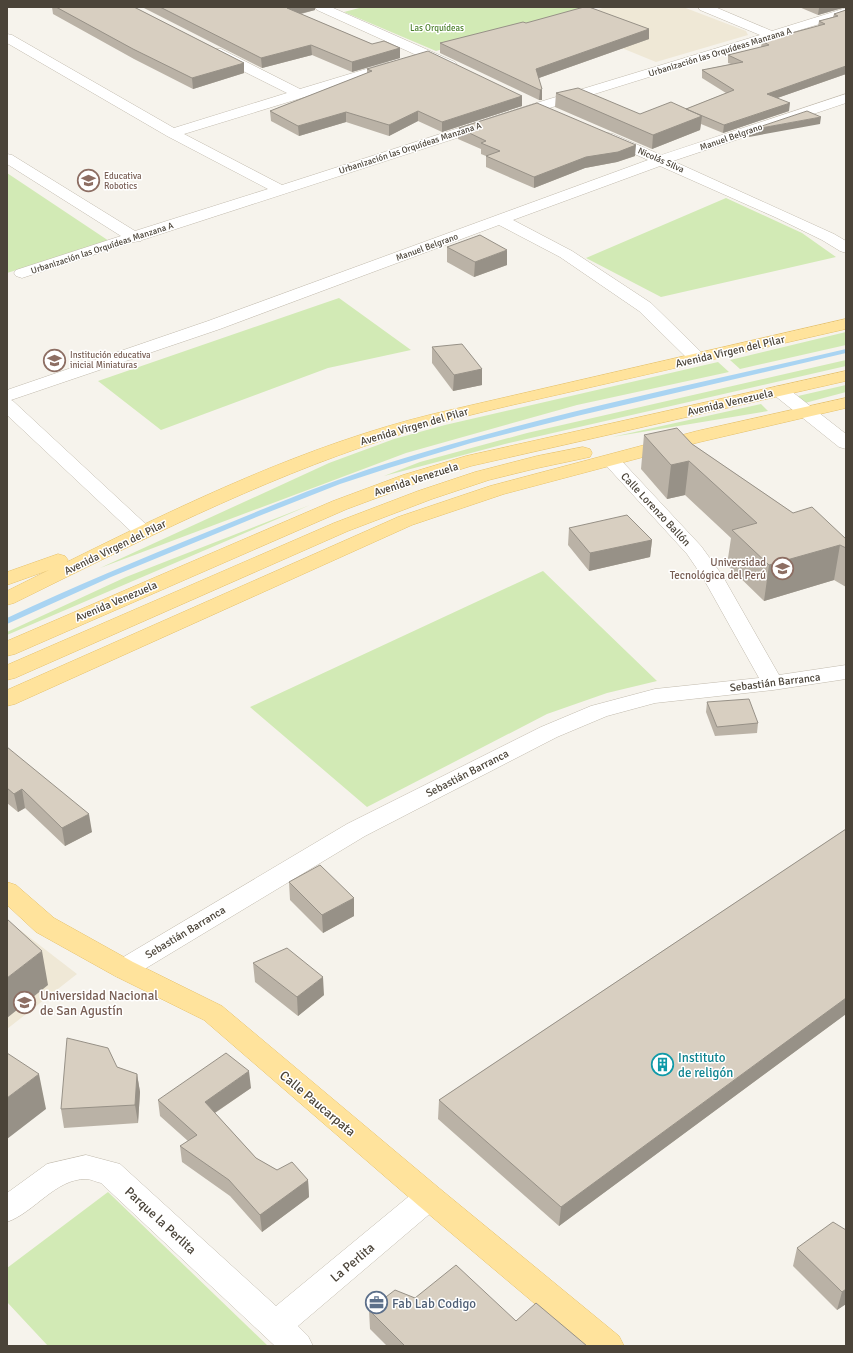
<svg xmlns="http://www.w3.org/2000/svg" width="853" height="1353" viewBox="0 0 853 1353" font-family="Signika,sans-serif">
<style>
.education{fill:#efe8d6}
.green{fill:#d2eab5}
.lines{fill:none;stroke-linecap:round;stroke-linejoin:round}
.stream{fill:#a9d4f2;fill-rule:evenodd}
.minor-casing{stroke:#c2bbae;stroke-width:1}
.major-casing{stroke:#e6c16a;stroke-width:1}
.minor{fill:#fff;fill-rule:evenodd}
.major{fill:#ffe39c;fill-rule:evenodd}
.wall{fill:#bab2a6}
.shaded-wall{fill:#979187}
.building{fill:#d8cfc1;stroke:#979187}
.labels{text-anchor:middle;stroke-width:3;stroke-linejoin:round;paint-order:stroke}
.far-park-label{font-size:9px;fill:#4a7f2a;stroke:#fff}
.far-street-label{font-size:9px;fill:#4b4439;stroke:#fff}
.far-education-label{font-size:9px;fill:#785e54;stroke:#fff;text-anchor:start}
.street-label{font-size:11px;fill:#4b4439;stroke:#fff}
.education-label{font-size:11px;fill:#785e54;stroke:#fff;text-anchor:end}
.near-education-label{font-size:13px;fill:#785e54;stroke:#fff;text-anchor:start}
.near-culture-label{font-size:13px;fill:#0d838f;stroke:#fff;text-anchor:start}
.near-street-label{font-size:13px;fill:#4b4439;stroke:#fff}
.near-service-label{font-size:13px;fill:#4e5e75;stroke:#fff;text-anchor:start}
</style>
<rect width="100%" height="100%" fill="#f6f3ec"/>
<!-- education -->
<path class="education" d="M606,7H683L746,31L748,35L656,62L558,22Z
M7,920L77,974L7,1029Z"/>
<!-- green -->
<path class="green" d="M363,7H587L436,51L344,12Z
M7,173L109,241L7,273Z
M726,198L802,233L836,257L661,297L586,258Z
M339,298L411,350L328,368L161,430L98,381Z
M846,332V345L740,369L730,360Z
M846,360V366L505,444L384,476L420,462L527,433Z
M718,362L729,372L577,405L406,453L100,568L329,463L394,439L445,425Z
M846,385V392L805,403L798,396Z
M761,404L768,411L612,437Z
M310,505L7,635V632L126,577Z
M543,571L657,681L607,693L547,714L367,807L250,707Z
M108,1192L268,1346H48L7,1302V1268Z"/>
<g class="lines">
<!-- stream -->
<path class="stream" d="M846,349V353L577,416L471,443L392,467L340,484L264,514L111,577L7,624V618C73,587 140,559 207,532C266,508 324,483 385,464C536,416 692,385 846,349Z"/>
<defs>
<path id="minor" d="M315,7H331L455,62L457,65L455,68H445L317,10Z
M698,7H715L772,31L846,8V16L780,36L779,39H771L543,110L142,240L141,241L133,242L28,276L22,278L16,276L14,273L16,270L121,236L7,164V154L12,155L135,231L268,189L167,136L7,43V34L12,35L174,128L287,93L211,55L210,52L211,49H221L300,89L386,63H396L398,66L396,69L184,134L282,185L533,104L760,35L700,10Z
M846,94V103L673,161L834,234L846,241V253L840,251L822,240L777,218L660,166L513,220L572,251L651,303L703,354L706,358L703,362L697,363L691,362L639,311L560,257L499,225L220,329L11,400L13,401L150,528L153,532L150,536L143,538L136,536L7,415V390L208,321L648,160L603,140L601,137L603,134L608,133L613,134L661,155Z
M780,386L786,387L846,434V449L839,447L774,395L771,391L774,387Z
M611,455L618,457L701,546L722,575L779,675L846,665V679L773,690L655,703L607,716L557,737L365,836L133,976L124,979L115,976L111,969L115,962L347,824L541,727L591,706L655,689L759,678L702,576L687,554L602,461L604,457Z
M86,1155L120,1164L276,1306L419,1188L429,1185L439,1188L444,1197L439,1206L298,1326L308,1336L313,1346H275L101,1183C96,1182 91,1179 86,1179C55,1179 35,1212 7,1222V1193L47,1164Z"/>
<path id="major" d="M846,319V329C758,349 671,369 583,389C517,404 450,418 386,439C257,481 136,543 14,603L7,605V591L49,570L7,585V572L58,554L65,556L68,560L67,562C184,504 306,445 433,414Z
M846,371V381L471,466L417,483L347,509L15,654L7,656V641L333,501L403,475L466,456Z
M846,398V408L700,442L504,494L412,525L15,704L7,706V690L398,517L490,486L697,431Z
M583,447L590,449L592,453L590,457L538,468L489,480L432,499L348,531L15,678L7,680V665L334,523L418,491L475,472L537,456Z
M7,882L16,885L54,918L133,962L222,1006L439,1188L619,1336L624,1346H585L419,1206L204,1020L115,976L36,932L7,905Z"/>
</defs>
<!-- minor casing -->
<use href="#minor" class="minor-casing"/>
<!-- major casing -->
<use href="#major" class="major-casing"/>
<!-- minor -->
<use href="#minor" class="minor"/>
<!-- major -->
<use href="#major" class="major"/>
</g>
<!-- wall -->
<path class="wall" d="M52,7H134L244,63V73L193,89L134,59L53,14Z
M142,7H315V10L301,14L372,44L400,48V58L352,72L312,55L262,68Z
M799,7H846L818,15Z
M846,10V74L777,98L789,111L723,133L701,124L700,130L652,149L555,107L556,93L640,114L686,109L726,93L702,78V70L731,64L728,63V55L761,47L762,41L818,26L819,21L833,17L834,14Z
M526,23L649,29V39L539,78L542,100H539L440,53V43Z
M367,69L522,96V106L442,132L418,121L389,136L346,122L299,136L271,121L270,111L367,73Z
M459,128L635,156L617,162L585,168L534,188L486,167V156L481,154V149L458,139Z
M447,247L507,265L474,277L447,262Z
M432,347L482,369V385L453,391L432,363Z
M644,435L692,444L793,513L846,539V587L834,580L764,601L727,565L731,538L685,495L667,499L641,469Z
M569,528L652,540L650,557L589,571L568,545Z
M707,702L758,723L757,733L715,736L706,712Z
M7,747L92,832L65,846L25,808L18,812L7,803Z
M846,829V1014L559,1226L438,1119L439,1100Z
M289,882L354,916L323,933L290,900Z
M253,963L324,995L298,1016L255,982Z
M117,1067L137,1074L140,1092L138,1123L64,1128L61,1109Z
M251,1088L215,1113L256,1158L277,1170L308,1180L309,1197L262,1232L230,1196L182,1162L180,1146L188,1141L160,1116L158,1100Z
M846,1230V1304L837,1310L793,1266L797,1248Z
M415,1298L516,1321L587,1346H387L370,1329L369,1310Z"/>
<!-- shaded-wall -->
<path class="shaded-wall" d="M289,7H315V10L287,17V8Z
M821,7H846L818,15L819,8Z
M649,29V39L536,79V69Z
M311,45L312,55L262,68L261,58Z
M400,48V58L352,72V62Z
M244,63V73L193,89L192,78Z
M846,66V74L766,102L767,94Z
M542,89V100H539L540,90Z
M522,96V106L442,132V122Z
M790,103L789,111L723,133L724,125Z
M418,111V121L389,136V125Z
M346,112V122L299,136L298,126Z
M702,116L700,130L652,149L653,135Z
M821,117L820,124L749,137L750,130Z
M636,145L635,156L617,162L585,168L534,188V177L586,157Z
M507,250V265L474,277L475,262Z
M482,369V385L453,391L454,375Z
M689,461L685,495L667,499L671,465Z
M652,540L650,557L589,571L590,553Z
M840,545L834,580L764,601L769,565Z
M22,789L25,808L18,812L14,794Z
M89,814L92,832L65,846L62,828Z
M354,898V916L323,933L322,915Z
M42,951L48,985L7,1018V978Z
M323,977L324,995L298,1016L297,997Z
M846,998V1014L559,1226L561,1207Z
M249,1071L251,1088L207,1118L205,1102Z
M39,1074L46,1109L7,1139V1098Z
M137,1074L140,1092L138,1123L135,1105Z
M308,1180L309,1197L262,1232L260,1215Z
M846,1289V1304L837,1310L842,1292Z"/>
<!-- building -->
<path class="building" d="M56,7H134L244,63L192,78L133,49Z
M160,7H289L287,8L372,44L384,41L400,48L352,62L311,45L261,58Z
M584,7H589L649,29L536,69L542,89L540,90L440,43L523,22L526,23Z
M846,10V66L767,94L790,103L724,125L686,109L734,90L702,70L743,62L728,55L769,45L762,41L825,24L819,21L838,16L834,14Z
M428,51L522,96L442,122L418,111L389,125L346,112L298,126L270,111L372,71L367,69Z
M578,88L640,114L671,102L702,116L653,135L556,93Z
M537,103L636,145L618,152L586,157L534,177L486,156L500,151L481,143L486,141L459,128Z
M807,111L821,117L750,130Z
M480,235L507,250L475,262L447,247Z
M462,344L482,369L454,375L432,347Z
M677,428L692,444L793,513L812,507L846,539V548L840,545L769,565L732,530L757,523L689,461L671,465L644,435Z
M627,515L652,540L590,553L569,528Z
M749,699L758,723L717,727L707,702Z
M7,747L89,814L62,828L22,789L14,794L7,788Z
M846,829V998L561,1207L439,1100Z
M320,865L354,898L322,915L289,882Z
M7,919L42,951L7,978Z
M287,948L323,977L297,997L253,963Z
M67,1038L108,1048L117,1067L137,1074L135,1105L61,1109Z
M7,1053L39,1074L7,1098Z
M226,1053L249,1071L205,1102L256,1158L277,1170L292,1162L308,1180L260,1215L229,1180L180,1146L197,1135L158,1100Z
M833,1222L846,1230V1289L842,1292L797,1248Z
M456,1265L516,1321L536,1303L587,1346H405L369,1310L395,1290L415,1298Z"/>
<!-- icons -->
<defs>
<symbol id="school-ring" viewBox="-11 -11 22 22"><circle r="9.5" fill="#fff" stroke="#8d6e63" stroke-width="1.5"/><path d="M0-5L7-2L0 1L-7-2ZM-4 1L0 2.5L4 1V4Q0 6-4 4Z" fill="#8d6e63"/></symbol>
<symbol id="university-ring" viewBox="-11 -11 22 22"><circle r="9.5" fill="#fff" stroke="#8d6e63" stroke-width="1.5"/><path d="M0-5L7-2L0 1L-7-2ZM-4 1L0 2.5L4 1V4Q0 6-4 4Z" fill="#8d6e63"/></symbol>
<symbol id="building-ring" viewBox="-11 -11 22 22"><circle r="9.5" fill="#fff" stroke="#0f9aa8" stroke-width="1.5"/><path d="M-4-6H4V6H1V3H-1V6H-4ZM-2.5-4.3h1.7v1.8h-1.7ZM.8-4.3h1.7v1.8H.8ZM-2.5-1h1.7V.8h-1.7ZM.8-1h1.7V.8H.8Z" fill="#0f9aa8"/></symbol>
<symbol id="office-ring" viewBox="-11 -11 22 22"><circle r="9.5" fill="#fff" stroke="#5c6f8a" stroke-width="1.5"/><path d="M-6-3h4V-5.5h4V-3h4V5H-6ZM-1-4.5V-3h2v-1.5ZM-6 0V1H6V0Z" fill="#5c6f8a"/></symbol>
</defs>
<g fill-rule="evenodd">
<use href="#school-ring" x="76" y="168" width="25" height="25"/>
<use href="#school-ring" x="42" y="348" width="25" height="25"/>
<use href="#university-ring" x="770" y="556" width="25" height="25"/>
<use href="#university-ring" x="12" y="990" width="25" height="25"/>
<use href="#building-ring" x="650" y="1052" width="25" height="25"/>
<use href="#office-ring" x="364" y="1290" width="25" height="25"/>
</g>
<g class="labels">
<!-- far-park labels -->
<g class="far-park-label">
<text x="437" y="31">Las Orquídeas</text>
</g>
<!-- far-street labels -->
<g class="far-street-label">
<text transform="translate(720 52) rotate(-17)" y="3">Urbanización las Orquídeas Manzana A</text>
<text transform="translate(731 137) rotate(-19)" y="3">Manuel Belgrano</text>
<text transform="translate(410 148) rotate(-18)" y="3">Urbanización las Orquídeas Manzana A</text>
<text transform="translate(661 160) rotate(24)" y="3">Nicolás SIlva</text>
<text transform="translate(427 247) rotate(-20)" y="3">Manuel Belgrano</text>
<text transform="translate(102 248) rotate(-18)" y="3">Urbanización las Orquídeas Manzana A</text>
</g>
<!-- far-education labels -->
<g class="far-education-label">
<text x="104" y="179">Educativa<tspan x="104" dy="10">Robotics</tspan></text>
<text x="70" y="358">Institución educativa<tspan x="70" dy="10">inicial Miniaturas</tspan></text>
</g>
<!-- street labels -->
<g class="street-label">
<text transform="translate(730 351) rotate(-13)" y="4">Avenida Virgen del Pilar</text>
<text transform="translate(730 402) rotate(-13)" y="4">Avenida Venezuela</text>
<text transform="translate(414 426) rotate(-16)" y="4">Avenida Virgen del Pilar</text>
<text transform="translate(416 479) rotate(-18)" y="4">Avenida Venezuela</text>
<text transform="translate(656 509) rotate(47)" y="4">Calle Lorenzo Ballón</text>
<text transform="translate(115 547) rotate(-26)" y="4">Avenida Virgen del Pilar</text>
<text transform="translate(116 601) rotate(-23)" y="4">Avenida Venezuela</text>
<text transform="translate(775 682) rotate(-7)" y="4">Sebastián Barranca</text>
<text transform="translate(467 773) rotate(-27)" y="4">Sebastián Barranca</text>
<text transform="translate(185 932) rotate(-31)" y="4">Sebastián Barranca</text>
</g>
<!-- education labels -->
<g class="education-label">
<text x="766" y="566">Universidad<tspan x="766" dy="13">Tecnológica del Perú</tspan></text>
</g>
<!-- near-education labels -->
<g class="near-education-label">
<text x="40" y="1000">Universidad Nacional<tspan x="40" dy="15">de San Agustín</tspan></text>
</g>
<!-- near-culture labels -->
<g class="near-culture-label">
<text x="678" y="1062">Instituto<tspan x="678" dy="15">de religón</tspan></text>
</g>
<!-- near-street labels -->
<g class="near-street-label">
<text transform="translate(318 1103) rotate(40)" y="5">Calle Paucarpata</text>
<text transform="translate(161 1220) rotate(43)" y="5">Parque la Perlita</text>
<text transform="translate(352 1262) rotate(-40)" y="5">La Perlita</text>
</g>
<!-- near-service labels -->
<g class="near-service-label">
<text x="392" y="1308">Fab Lab Codigo</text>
</g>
</g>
<!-- border -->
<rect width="853" height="1353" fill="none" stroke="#4b4439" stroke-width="16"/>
</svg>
